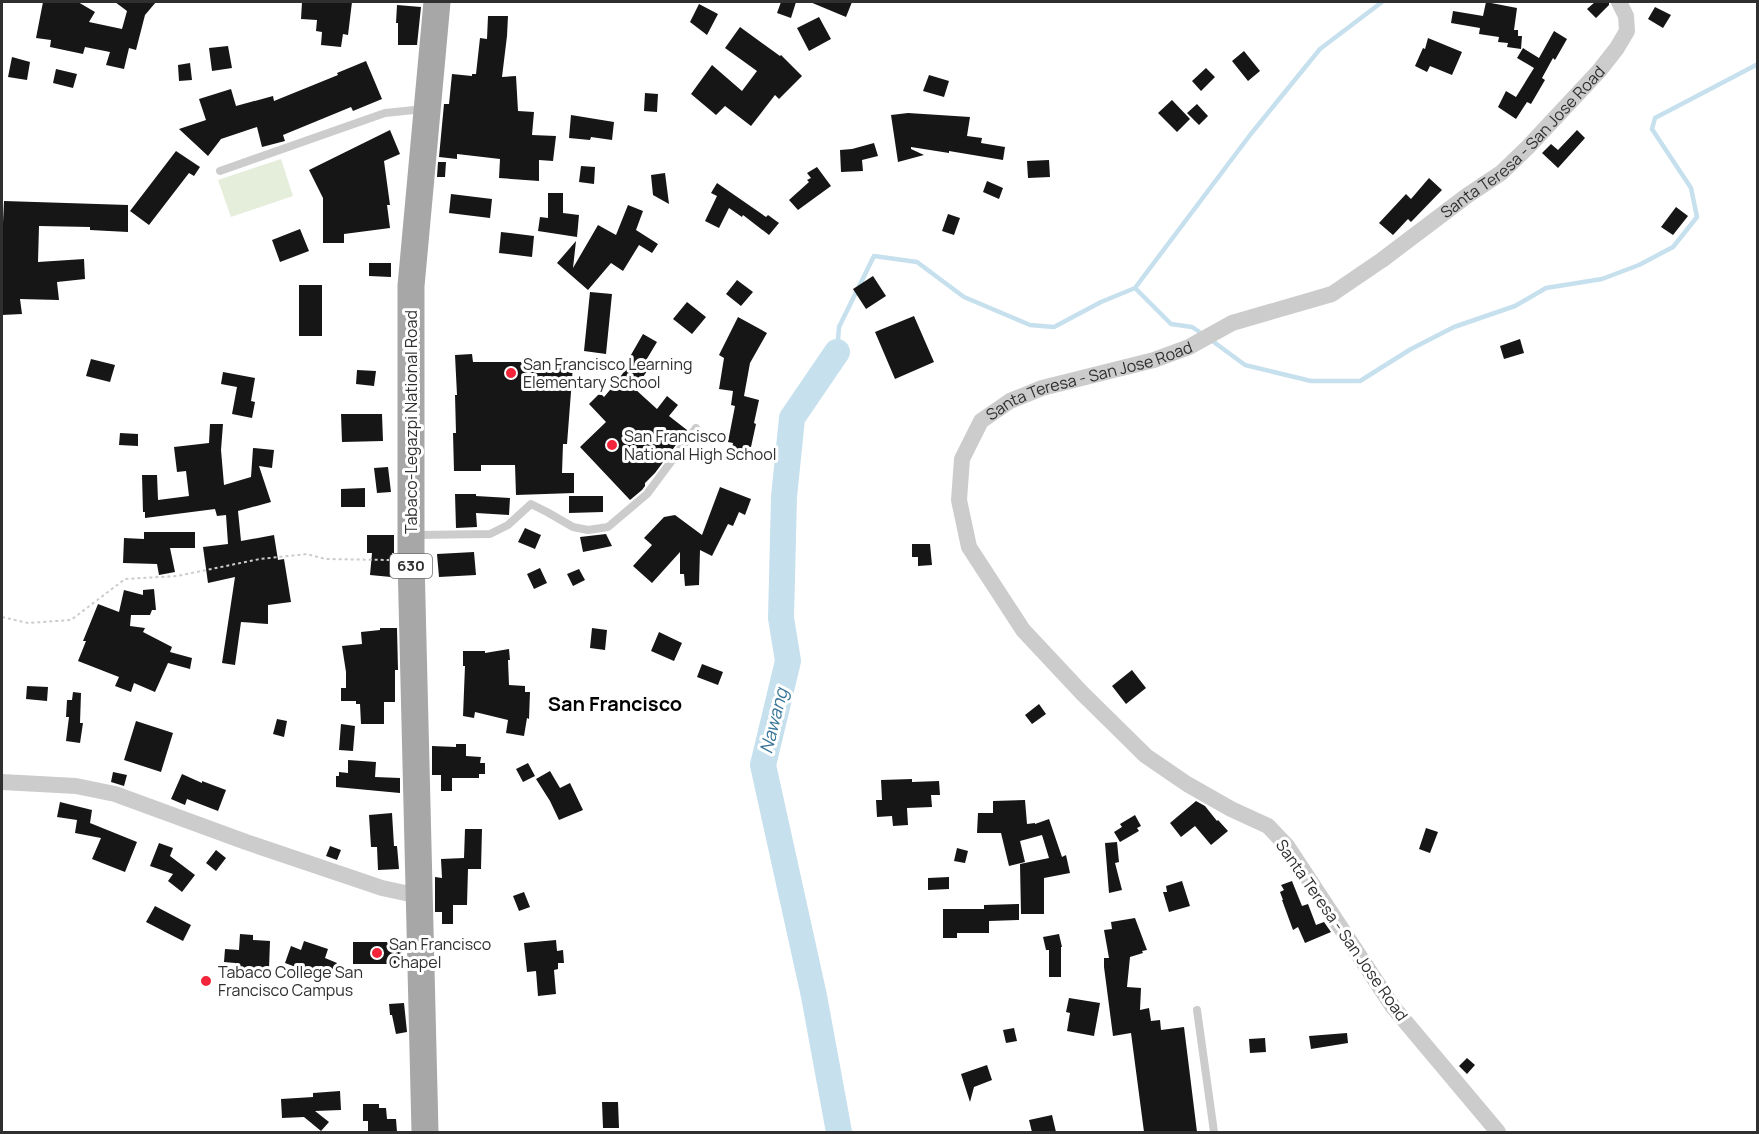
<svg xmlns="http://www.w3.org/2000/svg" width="1759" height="1134" viewBox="0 0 1759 1134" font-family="Manrope,sans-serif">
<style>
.park{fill:#e5eddb}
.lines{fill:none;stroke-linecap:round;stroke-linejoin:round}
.stream{stroke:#c6e0ee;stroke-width:4.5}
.river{stroke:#c6e0ee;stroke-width:26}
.building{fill:#161616}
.path{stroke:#ccc;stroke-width:2;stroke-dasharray:3 3;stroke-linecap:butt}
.service{stroke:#ccc;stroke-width:8}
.minor{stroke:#ccc;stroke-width:16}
.primary{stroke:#a7a7a7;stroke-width:27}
.poi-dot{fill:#f2253a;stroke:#fff;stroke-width:2}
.labels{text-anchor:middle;stroke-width:6;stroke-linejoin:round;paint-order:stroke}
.shield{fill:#fff;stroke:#6d6d6d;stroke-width:1.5}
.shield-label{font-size:15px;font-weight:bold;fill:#2f2f2f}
.street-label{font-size:16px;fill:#2f2f2f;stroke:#fff}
.poi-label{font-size:16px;fill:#2f2f2f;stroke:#fff;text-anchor:start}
.water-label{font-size:18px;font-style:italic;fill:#377497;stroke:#fff}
.quarter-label{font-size:20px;font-weight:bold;fill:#000;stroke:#fff}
</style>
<rect width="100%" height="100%" fill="#fff"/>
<!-- park -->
<path class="park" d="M281,159L293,196L231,217L218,180Z"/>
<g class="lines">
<!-- stream -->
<path class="stream" d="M1135,288L1250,135L1320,49L1382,2
M1211,340L1245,365L1311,381H1360L1411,349L1454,327L1515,306L1546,288L1602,279L1639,265L1673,247L1697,217L1691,188L1652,129L1655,118L1758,64
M837,352L839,327L874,256L917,262L964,297L1030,325L1054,327L1101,302L1135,288L1171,324L1192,327L1204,335"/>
<!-- river -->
<path class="river" d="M837,352L792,418L784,497L781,618L788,661L763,765L814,996L839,1132"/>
</g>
<!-- building -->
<path class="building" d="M43,2H78L95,12L89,22L122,29L127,11L115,2H156L145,15L136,50L129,48L124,69L106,65L110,52L85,47L83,54L50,47L51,40L36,38Z
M302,2H352L348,35L343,34L341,47L321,45L322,32L316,31L317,20L301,19Z
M781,2H796L791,18L777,13Z
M810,2H852L846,17Z
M1486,2L1517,8L1514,30H1518V36H1522L1521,49L1507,47L1508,43L1498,42L1499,37L1479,34L1480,28L1451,23L1453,11L1483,16Z
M1595,2H1609V5L1596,18L1587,9Z
M699,4L718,14L707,35L690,22Z
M397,5L421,7L417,45H398V23H396Z
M1655,7L1671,15L1663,28L1648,19Z
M488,16H508L507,36L502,77L516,76L518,111L534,112L532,135L556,136L553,161L539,160V181L499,178L500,159L457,154V159L439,157L444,104H449L452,74L472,76V74H476L480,38L487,39Z
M819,17L831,39L809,51L797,28Z
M740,27L780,56L781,55L802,76L779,99L775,95L751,126L725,106L716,115L691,94L712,65L742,91L757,71L725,48Z
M1554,31L1567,39L1555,60L1553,58L1542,78L1545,80L1531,104L1527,102L1516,119L1498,107L1506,91L1516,97L1534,68L1517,58L1523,48L1539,58Z
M1428,38L1462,52L1452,75L1430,66L1427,72L1415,66L1423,48L1425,49Z
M228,46L232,68L212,71L209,48Z
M1244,51L1260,71L1248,81L1232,61Z
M12,57L30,62L27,80L8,77Z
M366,61L382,99L353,111L351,107L283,135L285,141L262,147L257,127L221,139L208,156L179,129L206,120L199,99L231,89L236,106L273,96L274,101L338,75L337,73Z
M190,63L192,80L179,81L178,65Z
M1206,68L1215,77L1201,91L1192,81Z
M56,69L77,74L73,88L53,83Z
M929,75L949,81L944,97L923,91Z
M645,93L658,94L657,112L644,111Z
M1172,100L1190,119L1177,132L1158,113Z
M1197,104L1208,116L1199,125L1187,113Z
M908,113L970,117L967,136L982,138L981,143L1005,147L1003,160L949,151V153L911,147V149L924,155L898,162L891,115Z
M571,115L614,122L612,140L591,137L590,140L569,138Z
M390,130L400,154L384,161L390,205H387L390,228L344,234V243H323V198L309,170Z
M1577,130L1585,138L1558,168L1542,153L1551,144L1558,150Z
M874,143L878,156L862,160L863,171L841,172L840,150L852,149Z
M176,151L200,167L194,176L189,173L149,225L130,211Z
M1049,160L1050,177L1028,178L1027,161Z
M438,162H446L445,177H437Z
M581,166L595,167L594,184L579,182Z
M817,167L831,186L798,210L789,200L809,182L807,180L811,178L807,173Z
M665,173L669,204L653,195L651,175Z
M1429,178L1442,190L1411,222L1408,219L1393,235L1379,223L1406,194L1411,199Z
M987,181L1003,188L999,199L983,192Z
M717,183L766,217L768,215L779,223L769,235L743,215L742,217L729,208L719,228L705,221L717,196L711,193Z
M548,193H563V213L579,215L577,237L538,231L540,217L548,218Z
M451,194L492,199L490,218L449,213Z
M4,201L128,205V232L90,230V227L39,226L38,262L84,259L85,279L57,282L59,300L20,299L22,314L2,315V244Z
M628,205L643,211L636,230L658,244L652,253L639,245L623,271L611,263L588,290L557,263L576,241L573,268L598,225L616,235Z
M1676,207L1688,216L1673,235L1661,227Z
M948,214L960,218L954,235L942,231Z
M300,229L309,251L280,262L272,240Z
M501,232L534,236L532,257L499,253Z
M369,263H391V277L369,276Z
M873,276L886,296L866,309L853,289Z
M737,280L753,292L741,306L726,294Z
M299,285H322V336H299Z
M590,292L612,294L606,354L584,351Z
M687,302L706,317L692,334L673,319Z
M914,316L934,362L895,379L875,332Z
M738,317L767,333L750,363L744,396L759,400L754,423L756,424L751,447L745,446L743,452L732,449L733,443L728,442L735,406L731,405L733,391L719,389L724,358L719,355Z
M643,334L657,342L645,362L651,365L635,389L657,409L667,396L678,405L669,416L687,430L655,473L645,483V486L642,490L630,500L580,447L606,422L589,404L600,393L604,397L615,384L626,369L624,367Z
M1520,339L1524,353L1504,359L1500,346Z
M472,354L473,362H535V363L573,366L567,444H563L562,473H574V493L516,495L515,465H481V471H454L453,433H456L455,395H457L455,355Z
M91,359L115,365L110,382L86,376Z
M357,370L376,371L374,386L356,384Z
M223,372L255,378L251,401L255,402L252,418L232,414L237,387L221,384Z
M341,414H382L383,441L342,442Z
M210,424H223L221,450L224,485L251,477L253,448L274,450L272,468L259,466L271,502L238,511L241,541L274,535L278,560L284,559L291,602L268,605V624L241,622L235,665L222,663L235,577L208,583L203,547L228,544L226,515L217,516L215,509L145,518V512H143L142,475H157L158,500L189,496L186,471L177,472L174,447L209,443Z
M120,433L138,434V446L119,445Z
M388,467L391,492L377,493L374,468Z
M720,487L751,499L745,515L739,512L733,526L728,524L712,556L700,550L699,585L685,586L684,574H680V552L652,583L633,566L652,545L644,538L664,517L675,515L702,535Z
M365,488V507H341V489Z
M455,494H476V496L510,498L509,515L476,513L477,527L456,528Z
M569,496H603V512L569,513Z
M525,528L541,535L535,549L518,542Z
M144,532H195V548H170L175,572L159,575L157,564L123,563L124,538L144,539Z
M606,534L612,546L583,552L580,537Z
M367,535H394V553H392L391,577L370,575L372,553H367Z
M912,544H930L932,565L918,566V557H912Z
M474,552L476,575L439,577L437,554Z
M540,568L547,583L534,589L527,574Z
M579,569L585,580L573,586L567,574Z
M154,589L156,610H152L150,615H131L130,626L145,628L143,632L172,647L170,652L192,658L190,669L168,663L155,692L134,683L131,692L115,686L119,677L78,661L86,641H83L98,604L119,612L124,590L143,595V590Z
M380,628H397L398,670H395V702H384V724H361L360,704H356V701H341V688H346V672L342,646L362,644L361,632L380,630Z
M592,628L607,630L605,650L590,648Z
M659,632L682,643L674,661L651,651Z
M509,649L510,660H508L509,685L525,686V692H530L529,719L527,718L524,736L506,733L508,720L475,712L474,718L463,716L465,666H463V651H485V653Z
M702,664L723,672L718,685L697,677Z
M1132,670L1146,688L1126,704L1112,686Z
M27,686L48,687L47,701L26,699Z
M73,692L81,693L80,723H83L80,743L66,741L69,717H66L67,700H72Z
M1039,704L1046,714L1032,724L1025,715Z
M277,719L287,721L284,737L273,734Z
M136,721L173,733L161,772L124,760Z
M341,724L355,726L353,751L339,750Z
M456,744H466V756L481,757L480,763H485V774H479V778H452V791H441V775H432V746L456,747Z
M348,760L376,762L375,777L400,778V793L336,787V776H339V772L348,773Z
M528,763L535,776L523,782L516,769Z
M550,771L560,788L570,783L583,810L559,820L550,801L536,779Z
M113,772L127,775L124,786L111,782Z
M182,774L202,783V781L226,790L218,811L187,799L185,805L171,799Z
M912,779V782L939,781L940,795H931L932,807L907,808L908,825L893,826L892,816L877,817L876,800H882L881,780Z
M1025,800L1027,824L1035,823V824L1049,819L1062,857L1066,855L1070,873L1044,878V914H1021L1020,864L1049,858L1042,835L1020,841L1025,862L1009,866L1001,833H977L978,813H993V801Z
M1196,801L1205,806L1217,821L1218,820L1228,831L1211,845L1195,826L1181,837L1170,823Z
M60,802L92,810L90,823L137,842L125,872L92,859L101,838L75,833L77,820L57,817Z
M392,813L394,846H397L399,869L378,870L377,847H371L369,815Z
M1135,815L1141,826L1137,828L1139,831L1120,842L1114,832L1122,827L1120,824Z
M1426,828L1438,832L1430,853L1419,849Z
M465,829H482L481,869H468L467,905H453V924H442V912H435V877L442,878L441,859L464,858Z
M1117,842L1119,862L1115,863L1122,890L1109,893L1105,843Z
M159,843L173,848L170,856L195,875L182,892L168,881L173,874L150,866Z
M330,846L341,850L337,860L326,856Z
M957,848L968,851L965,863L954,861Z
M216,850L226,858L216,871L206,863Z
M949,877V889L928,890V878Z
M1182,881L1190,906L1169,912L1163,892H1167L1166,886Z
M1292,881L1302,906L1308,904L1316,925L1324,922L1331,932L1305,943L1298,927L1293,930L1282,900H1283L1280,892L1284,890L1281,885Z
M524,892L530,907L519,911L513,896Z
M1019,904V920L989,921V933H957V938H943V909H984V905Z
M155,906L191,925L183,941L146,922Z
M1135,918L1147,950L1142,951L1143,953L1130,957L1127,987L1141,988L1140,1010L1149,1008L1151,1021L1160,1020L1161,1030L1184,1027L1197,1132H1144L1131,1033L1113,1036L1104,967V958H1109L1104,930L1112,929L1111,922Z
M240,934L253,935V940L270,941L269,969L252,968V970L236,971L235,963L224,962L225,949L239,950Z
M1059,934L1062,947H1061V977H1049V950H1046L1043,937Z
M556,940L557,951L563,950L564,963H558V969L554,970L556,994L538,996L536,971L527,972L524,943Z
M304,941L328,949L325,958L337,963L331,980L285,963L291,946L301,950Z
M353,942H402V964H353Z
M1069,998L1100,1003L1094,1036L1067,1031L1070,1013L1066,1012Z
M404,1003L407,1032L396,1034L392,1015H390L389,1004Z
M1014,1028L1017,1041L1006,1043L1003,1030Z
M1347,1033L1348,1043L1311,1049L1309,1036Z
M1265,1038L1266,1052L1250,1053L1249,1039Z
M1467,1058L1475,1065L1467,1074L1459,1066Z
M987,1065L992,1080L974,1087L970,1102L961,1074Z
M340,1091L341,1110L315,1111L329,1122L321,1131L304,1117L282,1118L281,1099L313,1097V1093Z
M602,1102H618L619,1128H603Z
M363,1104H379V1108H386L387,1119H396L397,1132H368V1121H363Z
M1052,1115L1056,1132H1032L1029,1120Z"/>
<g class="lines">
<!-- path -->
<path class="path" d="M2,617L28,623L71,620L125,579L177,576L260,559L307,554L325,559L389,560"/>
<!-- service -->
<path class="service" d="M220,171L385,113L424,109
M415,535L490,534L508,525L531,504L547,512L573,527L588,530L608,527L647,494L696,428
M1197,1010L1214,1132"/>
<!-- minor -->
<g class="minor">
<path d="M2,782L76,786L115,794L246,842L382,888L419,896"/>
<path id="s1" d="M1498,1132L1393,1007L1287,846L1268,826L1231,809L1187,784L1146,756L1082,693L1023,630L969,547L959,500L962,459L981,421L1010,401L1042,388L1154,360L1189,347L1232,323L1332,294L1382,260L1468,195L1501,173L1528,147L1599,71L1617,48L1627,31L1626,16L1619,2"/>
</g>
<!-- primary -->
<path class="primary" d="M425,1132L411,560V286L437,2"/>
</g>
<!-- markers -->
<g class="poi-dot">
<circle cx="511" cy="373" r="6"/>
<circle cx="612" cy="445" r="6"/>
<circle cx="377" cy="953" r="6"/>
<circle cx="206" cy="981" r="6"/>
</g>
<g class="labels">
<!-- shield labels -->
<rect class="shield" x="390" y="554" width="42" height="24" rx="4.5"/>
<g class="shield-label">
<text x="411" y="571">630</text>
</g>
<!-- street labels -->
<g class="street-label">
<text dy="6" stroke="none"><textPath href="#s1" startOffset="1552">Santa Teresa - San Jose Road</textPath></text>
<text dy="6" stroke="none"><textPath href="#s1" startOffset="1048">Santa Teresa - San Jose Road</textPath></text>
<text transform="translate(411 422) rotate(-90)" y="6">Tabaco-Legazpi National Road</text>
<text transform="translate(1342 930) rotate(55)" y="6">Santa Teresa - San Jose Road</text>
</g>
<!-- poi labels -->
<g class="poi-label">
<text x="523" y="370">San Francisco Learning<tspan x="523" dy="18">Elementary School</tspan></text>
<text x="624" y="442">San Francisco<tspan x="624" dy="18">National High School</tspan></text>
<text x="389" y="950">San Francisco<tspan x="389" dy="18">Chapel</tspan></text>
<text x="218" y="978">Tabaco College San<tspan x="218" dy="18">Francisco Campus</tspan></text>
</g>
<!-- water labels -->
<g class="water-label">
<text transform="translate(774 721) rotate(-76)" y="6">Nawang</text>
</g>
<!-- quarter labels -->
<g class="quarter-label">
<text x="615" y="711">San Francisco</text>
</g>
</g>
<!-- border -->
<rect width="1759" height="1134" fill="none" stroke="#2f2f2f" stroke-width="6"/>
</svg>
